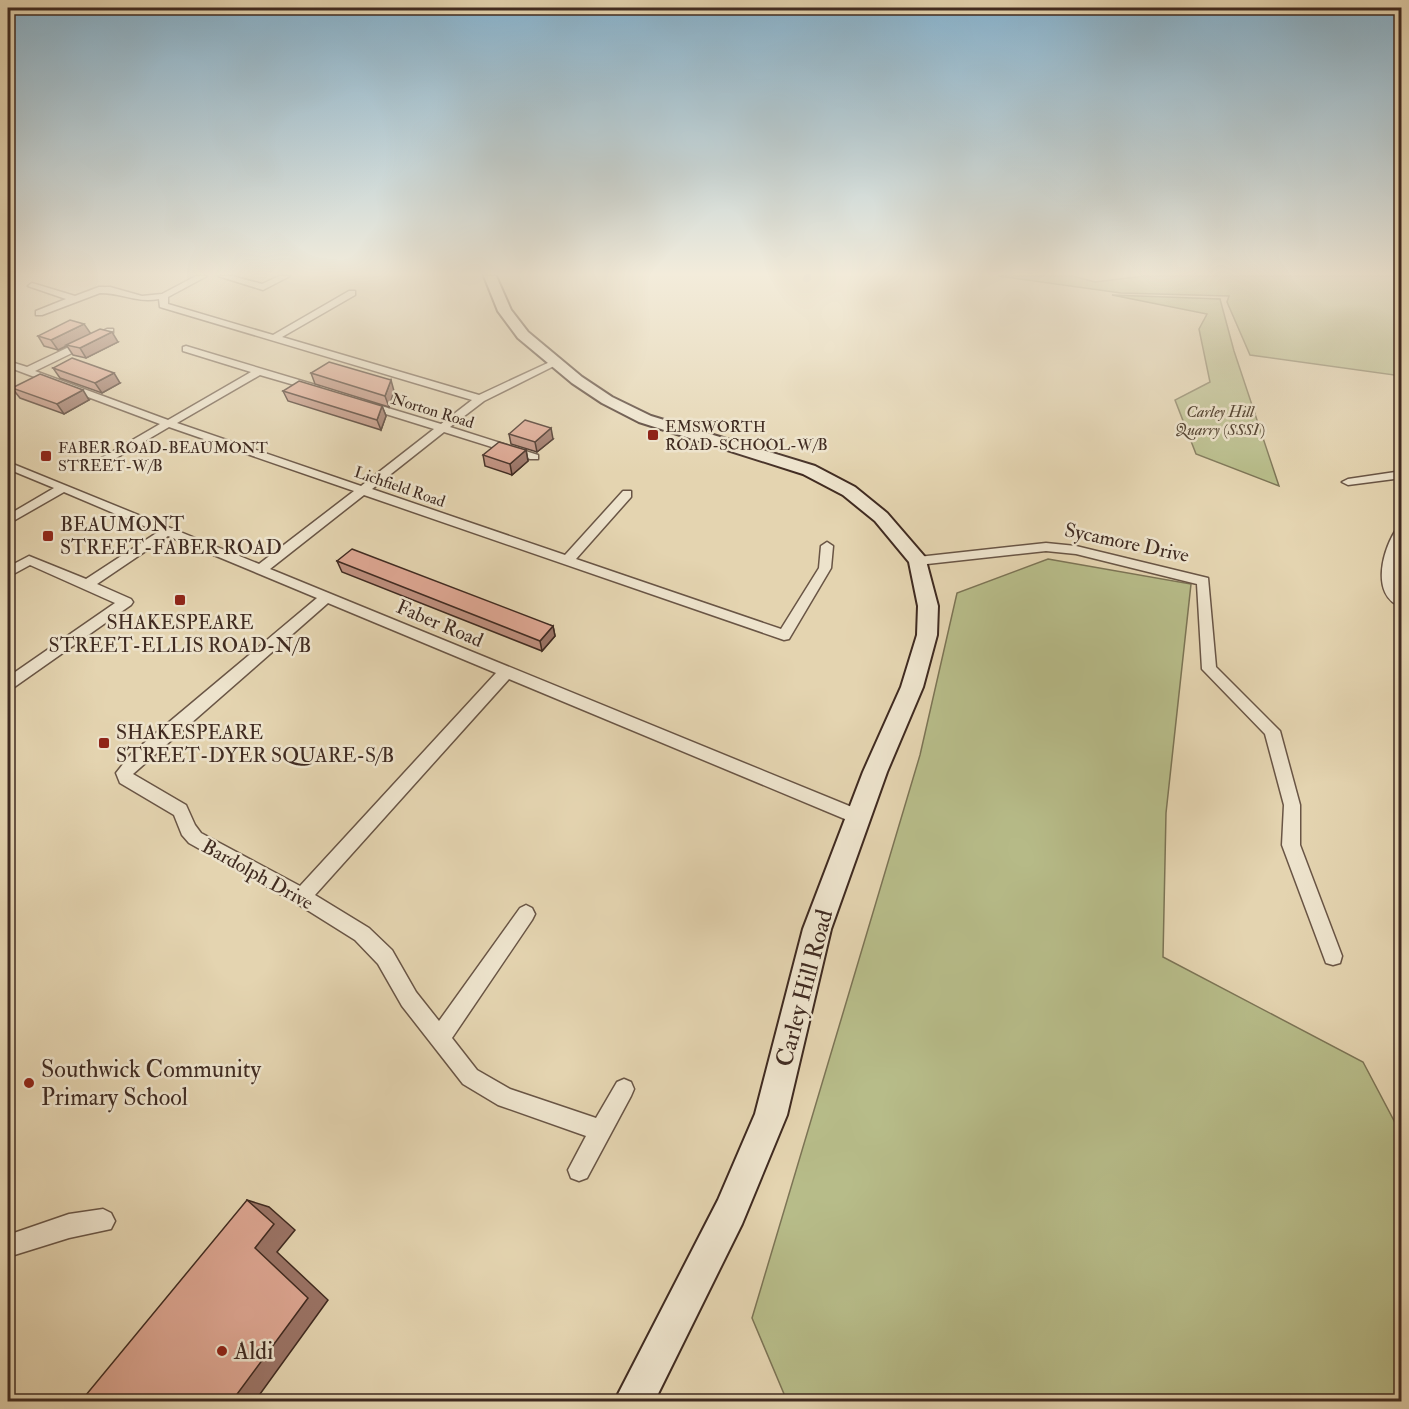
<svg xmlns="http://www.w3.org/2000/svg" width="1409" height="1409" viewBox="0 0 1409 1409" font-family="'IM FELL Double Pica',serif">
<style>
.green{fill:#b7bc89;stroke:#7c7455;stroke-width:1.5}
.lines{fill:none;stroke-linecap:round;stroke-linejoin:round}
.street-casing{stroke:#695545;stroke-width:3}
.secondary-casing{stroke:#402b21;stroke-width:4}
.street{fill:#ede3cc;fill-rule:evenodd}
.secondary{fill:#ede3cc;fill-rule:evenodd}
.wall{fill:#be8f7e;stroke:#402b21;stroke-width:1.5}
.shaded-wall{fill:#9b7466;stroke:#402b21;stroke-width:1.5}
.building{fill:#dda692;stroke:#402b21;stroke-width:1.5}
.poi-dot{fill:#8f2418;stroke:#ede3cc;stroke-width:2}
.labels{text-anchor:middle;stroke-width:5;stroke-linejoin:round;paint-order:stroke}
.far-street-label{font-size:16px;fill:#402b21;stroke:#ede3cc}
.far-park-label{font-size:16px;font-style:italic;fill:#584836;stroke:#ede3cc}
.far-poi-label{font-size:16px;fill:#402b21;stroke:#ede3cc;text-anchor:start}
.poi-label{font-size:20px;fill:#402b21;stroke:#ede3cc;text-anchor:start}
.street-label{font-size:20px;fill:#402b21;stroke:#ede3cc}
.near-street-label{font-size:24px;fill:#402b21;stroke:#ede3cc}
.near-poi-label{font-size:24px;fill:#402b21;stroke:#ede3cc;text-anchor:start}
</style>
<rect width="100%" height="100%" fill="#e4d4b0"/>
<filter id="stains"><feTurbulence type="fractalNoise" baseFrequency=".00333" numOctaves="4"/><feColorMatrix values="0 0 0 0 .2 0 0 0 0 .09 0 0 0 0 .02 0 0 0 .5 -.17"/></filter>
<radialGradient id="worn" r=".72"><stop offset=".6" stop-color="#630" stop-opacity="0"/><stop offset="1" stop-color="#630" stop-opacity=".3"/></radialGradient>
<!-- green -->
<path class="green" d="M998,276H1073L1095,282L1144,276H1401V376L1250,355L1227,302L1229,296L1121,293Z
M1112,295L1220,299L1234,351L1279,486L1196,454L1175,400L1210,382L1199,329L1207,314Z
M1048,559L1191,584L1166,813L1163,957L1363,1062L1401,1134V1401H787L752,1318L920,755L957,593Z"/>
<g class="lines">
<defs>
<path id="street" d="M196,276H207L168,297V304L273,335L349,291H355V295L282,337L479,395L552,361L560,363L484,401L450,427L538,455V459H530L444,432L372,489L565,555L623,491H631V497L576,559L781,629L819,568L821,546L827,542L833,546L831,568L789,639L784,640L364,495L270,569L864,812L866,817L864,822L858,824L852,822L509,679L315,895L369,928L392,950L416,992L439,1021L520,908L526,905L532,908L535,914L532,920L452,1038L477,1070L510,1089L596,1118L617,1082L624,1079L631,1082L634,1089L631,1096L587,1178L579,1181L571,1178L568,1170L586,1136L498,1105L463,1084L402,1006L378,964L355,940L296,903L189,843L182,835L174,815L120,783L116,773L131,754L317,598L168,536L97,584L131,599L133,602L131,605L13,688L8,689V677L115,603L30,565L8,577V567L29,556L86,579L158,532L64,492L8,524V515L54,488L8,469V462L259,564L354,491L169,427L94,471H86V467L160,424L8,367V361L27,367L107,329H113V333L35,371L168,420L251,372L183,351V347L186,346L319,386V390L315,391L260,375L177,423L361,486L434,429L360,406V402H368L441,424L472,400L160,307L159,299C135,303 123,293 100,293L42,315H36V311L66,299L28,286L32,283L75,296L99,287H110L142,296L162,294ZM328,603L496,673L300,886L201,833L195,825L186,805L133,774Z
M218,276H232L262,284L279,276H290L263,290Z
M1402,471V478L1348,485L1342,482L1348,479Z
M1402,526C1402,543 1394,557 1395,574C1395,586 1402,594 1402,607C1369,596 1383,547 1398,527Z
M1046,543L1076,546L1208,578L1216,667L1280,731L1300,805V845L1342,956L1340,963L1333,965L1326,963L1282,845L1284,805L1265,734L1202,669L1197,584L1076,554L1046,551L918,565L912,561L918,557Z
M103,1209L111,1213L115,1221L111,1229L69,1238L8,1257V1235L69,1214Z"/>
<path id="secondary" d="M484,276H496L511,310L528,332L582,377L612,397L651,416L815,466L855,487L887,513L925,557L938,606L937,635L923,687L887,772L831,929L787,1115L742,1224L654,1402H614L718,1200L755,1114L803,929L863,772L901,687L917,635L918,606L909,562L875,521L843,495L803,474L639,422L602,403L572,383L518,338L498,311Z"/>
</defs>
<!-- street casing -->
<use href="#street" class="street-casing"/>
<!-- secondary casing -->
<use href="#secondary" class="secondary-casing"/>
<!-- street -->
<use href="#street" class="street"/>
<!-- secondary -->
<use href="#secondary" class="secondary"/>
</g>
<!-- wall -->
<path class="wall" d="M90,334L118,342L86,358L73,355L67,346L58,350L44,346L38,336Z
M53,368L120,383L102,393L60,378Z
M311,373L394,391L389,407L315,384Z
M12,388L89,400L64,414L20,398Z
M283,391L382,406L386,416L381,430L288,401Z
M509,434L553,439L537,452L511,444Z
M526,450L528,461L512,475L485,466L483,455Z
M337,561L553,626L555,636L542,651L342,572Z"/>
<!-- shaded-wall -->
<path class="shaded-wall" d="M84,324L91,334L58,350L51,340Z
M112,332L118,342L86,358L80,348Z
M114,373L120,383L102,393L95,383Z
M391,380L394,391L389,407L385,396Z
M83,390L89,400L64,414L57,404Z
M382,406L386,416L381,430L377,420Z
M551,428L553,439L537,452L535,442Z
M526,450L528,461L512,475L510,464Z
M553,626L555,636L542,651L540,641Z
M247,1200L269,1207L295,1230L277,1252L328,1300L255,1401H232L255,1248Z"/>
<!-- building -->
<path class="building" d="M70,320L84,324L51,340L38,336Z
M100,329L112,332L80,348L66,345Z
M72,358L114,373L95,383L53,368Z
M329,362L391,380L385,396L311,373Z
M40,374L83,390L57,404L12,388Z
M299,381L382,406L377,420L283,391Z
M525,420L551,428L535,442L509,434Z
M499,442L526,450L510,464L483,455Z
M352,549L553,626L540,641L337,561Z
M247,1200L274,1224L255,1248L308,1298L232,1401H81Z"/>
<!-- sky -->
<linearGradient id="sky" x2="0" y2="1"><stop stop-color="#87b5d2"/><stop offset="0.58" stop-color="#f3ecdb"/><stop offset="1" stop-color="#f3ecdb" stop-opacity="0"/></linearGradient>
<rect width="1409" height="473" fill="url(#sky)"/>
<!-- markers -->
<g class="poi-dot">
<rect x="647" y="429" width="12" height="12" rx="3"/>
<rect x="40" y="450" width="12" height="12" rx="3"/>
<rect x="42" y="530" width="12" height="12" rx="3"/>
<rect x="174" y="594" width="12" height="12" rx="3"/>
<rect x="98" y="737" width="12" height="12" rx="3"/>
<circle cx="29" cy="1083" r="6"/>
<circle cx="222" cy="1351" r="6"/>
</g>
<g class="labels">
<!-- far-street labels -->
<g class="far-street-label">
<text transform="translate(433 410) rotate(17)" y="6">Norton Road</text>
<text transform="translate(400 486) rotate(19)" y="6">Lichfield Road</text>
</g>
<!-- far-park labels -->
<g class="far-park-label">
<text x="1220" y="417">Carley Hill<tspan x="1220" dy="18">Quarry (SSSI)</tspan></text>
</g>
<!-- far-poi labels -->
<g class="far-poi-label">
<text x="665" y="432">EMSWORTH<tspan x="665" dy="18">ROAD-SCHOOL-W/B</tspan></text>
<text x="58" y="453">FABER ROAD-BEAUMONT<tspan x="58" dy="18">STREET-W/B</tspan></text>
</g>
<!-- poi labels -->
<g class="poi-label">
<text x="60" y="531">BEAUMONT<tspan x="60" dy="23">STREET-FABER ROAD</tspan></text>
<text x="180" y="629" text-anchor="middle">SHAKESPEARE<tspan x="180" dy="23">STREET-ELLIS ROAD-N/B</tspan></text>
<text x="116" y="739">SHAKESPEARE<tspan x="116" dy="23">STREET-DYER SQUARE-S/B</tspan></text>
</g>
<!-- street labels -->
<g class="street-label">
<text transform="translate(1127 542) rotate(12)" y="7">Sycamore Drive</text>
<text transform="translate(440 623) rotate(23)" y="7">Faber Road</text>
<text transform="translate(258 874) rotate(29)" y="7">Bardolph Drive</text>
</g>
<!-- near-street labels -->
<g class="near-street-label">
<text transform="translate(804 988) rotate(-75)" y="8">Carley Hill Road</text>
</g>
<!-- near-poi labels -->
<g class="near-poi-label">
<text x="41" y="1077">Southwick Community<tspan x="41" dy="28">Primary School</tspan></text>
<text x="234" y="1359">Aldi</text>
</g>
</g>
<!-- margin -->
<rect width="1409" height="1409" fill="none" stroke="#e4d4b0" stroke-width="30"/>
<rect x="9" y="9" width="1391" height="1391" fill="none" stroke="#402b21" stroke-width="3"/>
<rect x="15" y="15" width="1379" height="1379" fill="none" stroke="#402b21" stroke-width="1.5"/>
<rect width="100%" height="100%" filter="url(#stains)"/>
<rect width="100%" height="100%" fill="url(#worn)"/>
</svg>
